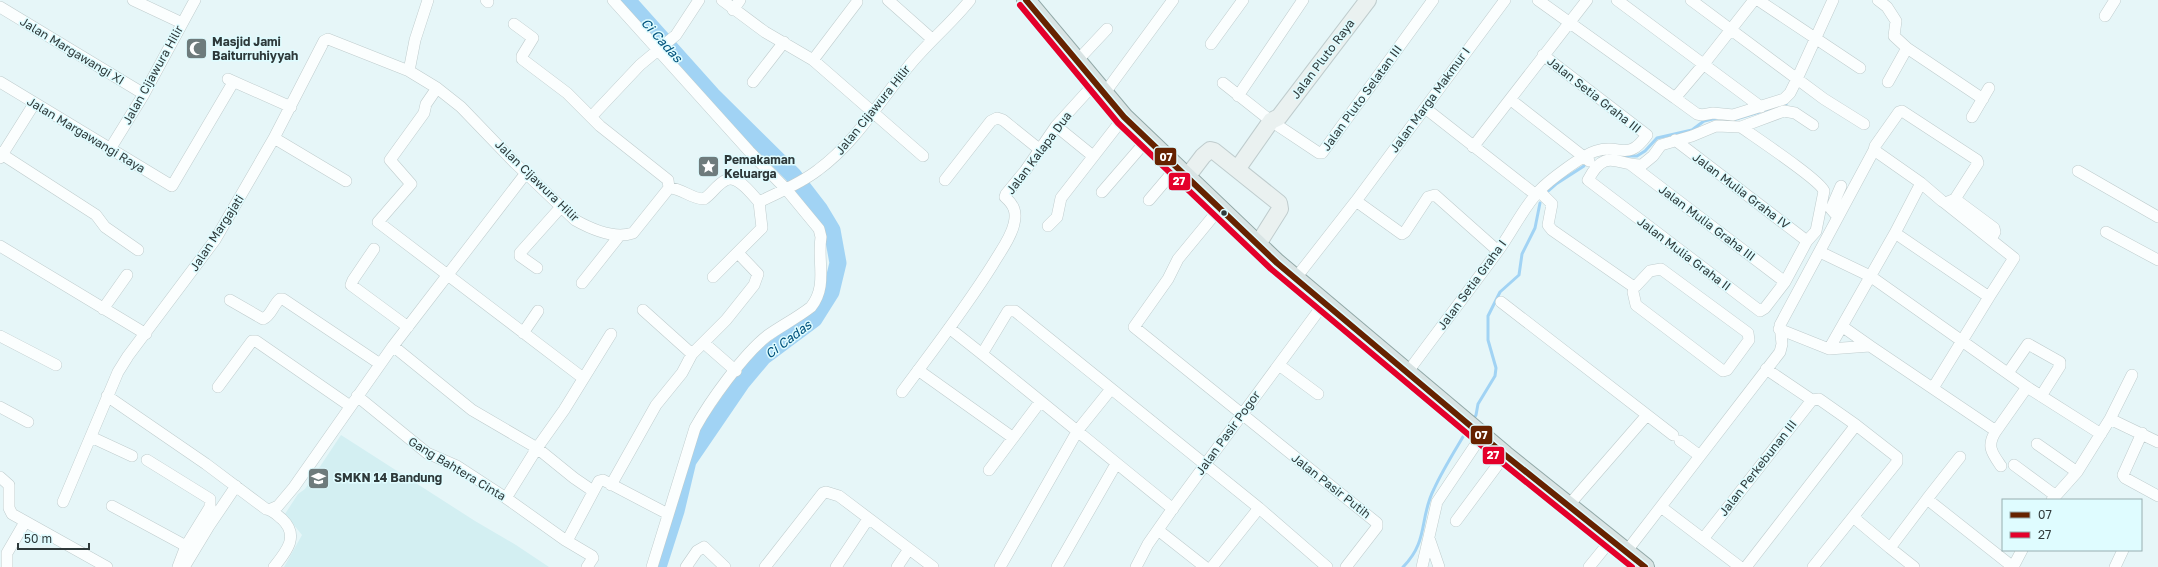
<svg xmlns="http://www.w3.org/2000/svg" width="2158" height="567" viewBox="0 0 2158 567" font-family="'Golos Text',sans-serif">
<style>
.built{fill:#d3eff2}
.lines{fill:none;stroke-linecap:round;stroke-linejoin:round}
.stream{stroke:#a1d3f4;stroke-width:3}
.river{stroke:#a1d3f4;stroke-width:17}
.street-casing{stroke:#bfcccd;stroke-width:12}
.secondary-casing{stroke:#bfcccd;stroke-width:18}
.primary-casing{stroke:#91a8a7;stroke-width:20}
.street{stroke:#fbfefe;stroke-width:11}
.secondary{stroke:#eaf1f0;stroke-width:16}
.primary{stroke:#d9e4e4;stroke-width:18}
.bus-1-casing{stroke:#dffcff;stroke-width:9}
.bus-2-casing{stroke:#dffcff;stroke-width:9}
.bus-1{stroke:#620;stroke-width:6}
.bus-2{stroke:#e4002b;stroke-width:6}
.bus-dot{fill:#2e393a;stroke:#dffcff;stroke-width:1.5}
.labels{text-anchor:middle;stroke-width:3;stroke-linejoin:round;paint-order:stroke}
.poi-label{font-size:12px;font-weight:bold;fill:#2e393a;stroke:#dffcff;text-anchor:start}
.street-label{font-size:12px;fill:#2e393a;stroke:#dffcff}
.water-label{font-size:13px;font-style:italic;fill:#00527d;stroke:#dffcff}
.line-badge{stroke:#dffcff;stroke-width:1.5}
.badge-label{font-size:11px;text-anchor:middle;font-weight:bold;fill:#fff}
</style>
<rect width="100%" height="100%" fill="#e6f6f8"/>
<!-- built -->
<path class="built" d="M341,435L475,521L516,545L549,567H284L302,535L285,514L298,494L305,489Z"/>
<g class="lines">
<!-- stream -->
<path class="stream" d="M1736,119L1786,104
M1618,156H1637L1645,151L1657,138L1692,130L1704,121L1717,118
M1548,191L1556,184L1584,166
M1473,420L1476,415L1478,404L1495,376L1496,368L1488,340V316L1500,292L1519,275L1522,254L1535,228L1540,203
M1403,567C1429,541 1419,518 1434,489C1443,469 1456,449 1467,430"/>
<!-- river -->
<path class="river" d="M627,0L712,95L793,175L820,210L832,230L838,263L831,292L814,319L763,357L742,382L688,461L676,511L658,567"/>
<defs>
<path id="street" d="M133,0L182,23
M428,0L415,40L409,71L437,88L461,107L515,163L575,220C591,229 615,239 633,233L669,188C682,188 691,199 704,199C712,194 717,184 726,180C738,174 752,195 759,202C779,192 800,184 818,170C855,143 879,102 908,67C927,43 951,24 970,0
M486,0L488,2
M613,0L749,151L786,189L819,229L821,237C817,262 828,286 811,307C797,318 781,326 767,336C743,355 710,401 695,428L652,567
M722,0L765,32L813,60L923,156
M888,0L932,39
M1538,0L1675,98L1703,65L1754,0
M1617,0L1761,107
M1691,0L1824,99L1864,124
M1758,0L1860,68
M1878,0L1887,7L1896,21L1894,36L1907,48L1983,99
M0,7L144,94
M733,10L740,0
M2105,16L2115,0
M514,24L533,38L522,56V59L567,93L600,126L668,180L669,188
M1211,44L1243,0
M813,60L857,2
M1077,61L1107,29
M228,79L291,107
M0,82L172,186L231,86
M753,82L784,42
M1888,82L1907,48
M1223,83L1271,121L1319,153H1322L1433,0
M437,88L426,104L424,113L390,160L411,184L378,222L583,378
M1104,94L1173,0
M1238,96L1303,0
M1675,98L1697,114L1702,115L1713,113L1733,115L1784,99L1790,93L1797,79L1833,0
M1511,100L1589,161
M1425,108L1536,195
M1902,111L1977,160L1978,163L1955,199L1945,203L1942,201L1921,183L1874,150L1875,146L1899,112Z
M591,117L640,65L676,35L699,0
M1972,117L1989,88
M1056,126L1093,156
M1741,127C1755,137 1820,180 1824,191L1816,231L1807,241L1785,282L1765,308L1760,311L1588,180C1606,146 1617,166 1642,165L1653,156L1661,145L1692,136L1716,126L1741,127L1784,111L1795,113L1813,125
M274,138L346,181
M1675,140L1807,241
M1473,147L1587,0
M110,149L144,94L195,0
M0,153L96,215L105,227L138,250
M0,158L34,104
M1630,164L1785,282
M2078,171L2158,217
M945,180L991,121L997,118L1003,120L1039,149
M1539,191L1552,204L1548,225L1552,230L1631,285
M1102,192L1147,140
M1955,199L1994,228L1995,232L1991,239
M1149,200L1177,167
M1356,201L1402,234L1405,232L1428,197L1435,195L1498,251
M1220,208L1178,259L1168,279L1134,327L1377,523V527L1346,567
M1838,217L1831,209L1841,186
M1048,226L1057,217L1061,198L1124,117
M2106,232L2158,260
M1895,233L1921,183
M0,246L146,334
M374,249L353,280L351,285L408,327
M1820,252L1870,276L2027,387L2101,434
M537,268L520,256V253L561,207
M713,277L762,228L759,202
M1295,279L1356,201L1505,0
M582,283L620,235
M1633,292L1636,305L1723,371L1727,370L1749,340L1748,333L1661,269L1650,271L1636,286
M230,300L263,319C271,316 273,305 280,299H283L380,364
M1501,302L1673,435
M103,309L127,275
M643,310L692,354
M1843,327L1870,346
M949,328C1025,387 1098,449 1173,509
M1779,329L1829,349L1870,346L1996,431L2027,387
M523,333L538,311
M0,336L56,365
M704,343L736,371
M393,346L472,410L537,448L574,478L593,491
M1829,349L1895,233L1989,297L2014,258L1945,203
M982,354L1008,311H1015L1259,508L1327,567
M1279,365L1318,394
M1766,369L1812,400
M918,370L1012,437
M1407,373C1437,332 1468,292 1498,251C1512,232 1523,208 1539,191C1549,180 1583,155 1596,151C1621,143 1627,163 1647,135L1543,55
M2008,373L2028,344L2060,362V366L2041,396
M218,387L252,341H256L350,406
M1933,388L1989,297
M902,392C933,350 965,309 993,264C1000,252 1011,238 1014,224C1017,212 1014,205 1005,197L1006,194L1025,171L1056,126L1095,83
M107,396L206,464L266,509C273,510 277,515 282,519C300,536 286,552 274,567
M357,396L427,453L457,466L506,498L565,540L592,556L593,558L587,567
M0,407L28,422
M2110,419L2158,442
M1996,431C1986,446 1992,453 2001,466
M2142,433L2123,475L2125,478L2158,496
M91,437L132,456
M1680,441L1700,456
M2037,444L2077,472
M147,460L210,499V507L186,546L178,567
M2014,465L2056,496
M989,470L1040,402
M0,477L9,485V508L12,514L107,567
M611,485L656,405L682,373L692,354L726,320L754,285L758,274L738,253
M506,498L537,448L564,410L611,334
M1927,499L1960,457
M2052,500L2077,472L2110,419L2132,375
M63,502L118,372L128,356L215,240L274,138L324,41L328,39L409,71
M112,506L186,546
M1568,506L1647,415
M1661,507L1740,567
M271,509L278,506L294,487L393,346L526,173
M1853,517L1890,548L1927,499L2013,567
M1456,521L1505,455
M1158,530L1205,567
M1429,538L1439,567
M1703,539L1812,400
M567,541L599,481L603,480L668,514
M1890,548L1914,567
M1626,552L1780,352L1782,344L1780,325L1874,150
M186,564L209,526L236,486
M7,567V553L25,522
M686,567L697,551L704,547L725,567
M765,567L823,493L826,492L839,496L933,567
M836,567L868,519
M897,567L909,549
M1000,567L1078,430L1111,389
M1057,567L1116,464
M1136,567L1148,544L1171,511L1325,302
M1212,567L1259,508
M1422,567L1437,502L1482,435
M1589,567L1611,540
M1746,567L1856,425L1819,399L1812,400
M1813,567L1897,462V457L1856,425
M2013,567L2022,550
M2115,567L2123,550"/>
<path id="secondary" d="M1238,168L1271,121L1279,117L1368,0
M1187,177L1203,156L1210,150L1214,151L1279,203L1280,209L1258,244"/>
<path id="primary" d="M1026,0L1124,117L1277,263L1505,455L1645,567"/>
</defs>
<!-- street casing -->
<use href="#street" class="street-casing"/>
<!-- secondary casing -->
<use href="#secondary" class="secondary-casing"/>
<!-- primary casing -->
<use href="#primary" class="primary-casing"/>
<!-- street -->
<use href="#street" class="street"/>
<!-- secondary -->
<use href="#secondary" class="secondary"/>
<!-- primary -->
<use href="#primary" class="primary"/>
<defs>
<path id="bus-1" d="M1026,0L1124,117L1277,263L1505,455L1645,567"/>
<path id="bus-2" d="M1020,5L1118,123L1271,269L1500,461L1632,567"/>
</defs>
<!-- bus-1 casing -->
<use href="#bus-1" class="bus-1-casing"/>
<!-- bus-2 casing -->
<use href="#bus-2" class="bus-2-casing"/>
<!-- bus-1 -->
<use href="#bus-1" class="bus-1"/>
<!-- bus-2 -->
<use href="#bus-2" class="bus-2"/>
</g>
<!-- icons -->
<defs>
<symbol id="mosque-square" viewBox="-11 -11 22 22"><rect x="-9" y="-9" width="18" height="18" rx="4" fill="#6e7b7c" stroke="#dffcff"/><path d="M3.5-4.9A6 6 0 1 0 3.5 4.9A5 5 0 1 1 3.5-4.9Z" fill="#fff"/></symbol>
<symbol id="sight-square" viewBox="-11 -11 22 22"><rect x="-9" y="-9" width="18" height="18" rx="4" fill="#6e7b7c" stroke="#dffcff"/><path d="M0-6L1.8-2.2L6-1.7L2.9 1.2L3.7 5.4L0 3.3L-3.7 5.4L-2.9 1.2L-6-1.7L-1.8-2.2Z" fill="#fff"/></symbol>
<symbol id="school-square" viewBox="-11 -11 22 22"><rect x="-9" y="-9" width="18" height="18" rx="4" fill="#6e7b7c" stroke="#dffcff"/><path d="M0-5L7-2L0 1L-7-2ZM-4 1L0 2.5L4 1V4Q0 6-4 4Z" fill="#fff"/></symbol>
</defs>
<g fill-rule="evenodd">
<use href="#mosque-square" x="184" y="36" width="25" height="25"/>
<use href="#sight-square" x="696" y="154" width="25" height="25"/>
<use href="#school-square" x="306" y="466" width="25" height="25"/>
</g>
<!-- markers -->
<circle class="bus-dot" cx="1224" cy="213" r="3.5"/>
<g class="labels">
<!-- poi labels -->
<g class="poi-label">
<text x="212" y="46">Masjid Jami<tspan x="212" dy="14">Baiturruhiyyah</tspan></text>
<text x="724" y="164">Pemakaman<tspan x="724" dy="14">Keluarga</tspan></text>
<text x="334" y="482">SMKN 14 Bandung</text>
</g>
<!-- street labels -->
<g class="street-label">
<text transform="translate(72 51) rotate(31)" y="4">Jalan Margawangi XI</text>
<text transform="translate(1323 59) rotate(-53)" y="4">Jalan Pluto Raya</text>
<text transform="translate(153 75) rotate(-61)" y="4">Jalan Cijawura Hilir</text>
<text transform="translate(1594 95) rotate(38)" y="4">Jalan Setia Graha III</text>
<text transform="translate(1362 98) rotate(-54)" y="4">Jalan Pluto Selatan III</text>
<text transform="translate(1430 100) rotate(-54)" y="4">Jalan Marga Makmur I</text>
<text transform="translate(873 110) rotate(-51)" y="4">Jalan Cijawura Hilir</text>
<text transform="translate(86 135) rotate(31)" y="4">Jalan Margawangi Raya</text>
<text transform="translate(1039 153) rotate(-53)" y="4">Jalan Kalapa Dua</text>
<text transform="translate(537 181) rotate(44)" y="4">Jalan Cijawura Hilir</text>
<text transform="translate(1741 191) rotate(37)" y="4">Jalan Mulia Graha IV</text>
<text transform="translate(1707 223) rotate(37)" y="4">Jalan Mulia Graha III</text>
<text transform="translate(217 233) rotate(-57)" y="4">Jalan Margajati</text>
<text transform="translate(1684 254) rotate(37)" y="4">Jalan Mulia Graha II</text>
<text transform="translate(1472 285) rotate(-54)" y="4">Jalan Setia Graha I</text>
<text transform="translate(1228 433) rotate(-54)" y="4">Jalan Pasir Pogor</text>
<text transform="translate(1758 468) rotate(-52)" y="4">Jalan Perkebunan III</text>
<text transform="translate(457 469) rotate(31)" y="4">Gang Bahtera Cinta</text>
<text transform="translate(1331 486) rotate(38)" y="4">Jalan Pasir Putih</text>
</g>
<!-- water labels -->
<g class="water-label">
<text transform="translate(662 40) rotate(48)" y="5">Ci Cadas</text>
<text transform="translate(788 339) rotate(-37)" y="5">Ci Cadas</text>
</g>
</g>
<g class="line-badge">
<rect x="1154" y="147" width="23" height="19" rx="4" fill="#620"/>
<rect x="1168" y="172" width="23" height="19" rx="4" fill="#e4002b"/>
<rect x="1470" y="425" width="23" height="20" rx="4" fill="#620"/>
<rect x="1482" y="446" width="23" height="19" rx="4" fill="#e4002b"/>
</g>
<g class="badge-label">
<text x="1166" y="161">07</text>
<text x="1179" y="185">27</text>
<text x="1481" y="439">07</text>
<text x="1493" y="459">27</text>
</g>
<!-- legend -->
<rect x="2002" y="499" width="140" height="52" fill="#dffcff" stroke="#98aeb0"/>
<rect x="2010" y="512" width="20" height="6" fill="#662200" stroke="#98aeb0"/>
<text x="2038" y="519" font-size="12" fill="#2e393a">07</text>
<rect x="2010" y="532" width="20" height="6" fill="#e4002b" stroke="#98aeb0"/>
<text x="2038" y="539" font-size="12" fill="#2e393a">27</text>
<!-- scale -->
<path d="M18 543v6h71v-6" fill="none" stroke="#2e393a" stroke-width="2"/>
<text x="24" y="543" font-size="12" fill="#2e393a" stroke="#dffcff" stroke-width="3" paint-order="stroke">50 m</text>
</svg>
